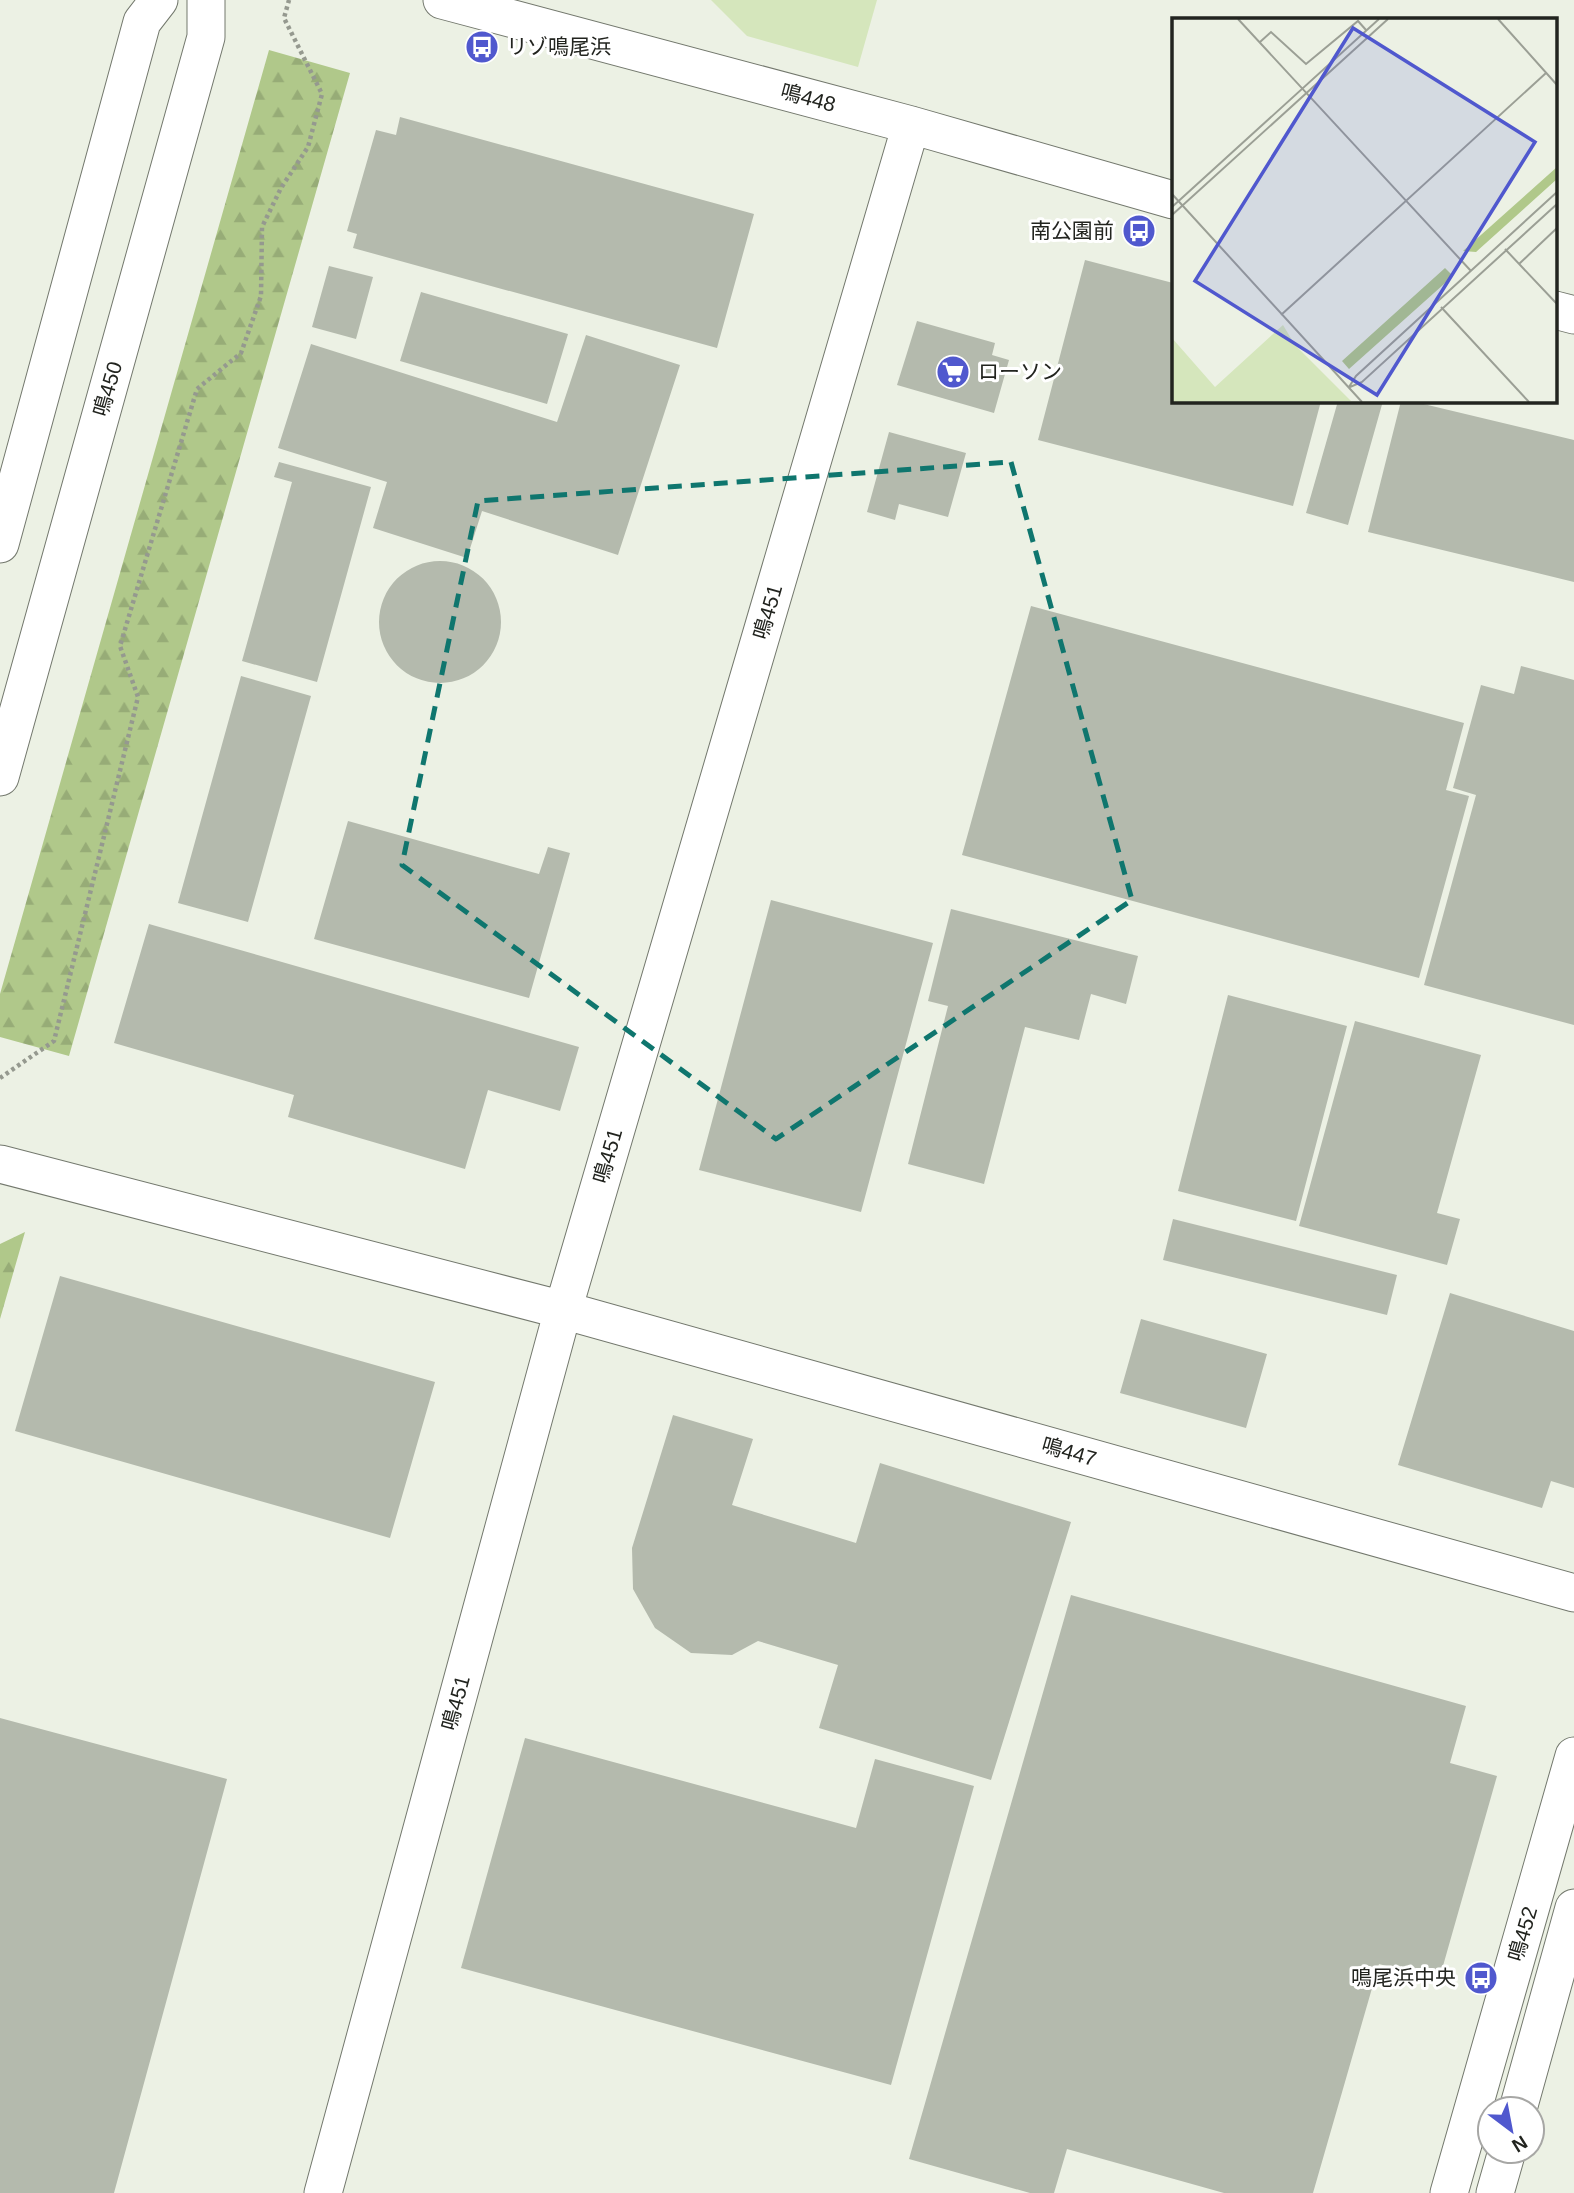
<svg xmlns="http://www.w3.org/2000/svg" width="1574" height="2193" viewBox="0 0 1574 2193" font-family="Arial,'Noto Sans JP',sans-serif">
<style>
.forest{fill:url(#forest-firs)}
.park{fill:#d5e6bc}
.building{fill:#b4baad}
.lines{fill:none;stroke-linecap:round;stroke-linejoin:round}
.tertiary-casing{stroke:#73786d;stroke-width:39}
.path{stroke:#95998f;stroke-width:4.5;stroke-dasharray:3.5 3.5;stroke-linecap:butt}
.tertiary{stroke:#fff;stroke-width:37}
.marked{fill:none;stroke:#0f766e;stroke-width:5;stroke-dasharray:14 9;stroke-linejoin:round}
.labels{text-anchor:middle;stroke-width:6;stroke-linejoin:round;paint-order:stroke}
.poi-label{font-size:21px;fill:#22241f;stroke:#fff;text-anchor:start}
.street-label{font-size:21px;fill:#22241f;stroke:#fff}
.inset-road{fill:none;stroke:#9b9f95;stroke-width:2}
.view{fill:#5058ce;fill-opacity:0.15;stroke:#5058ce;stroke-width:3.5}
.inset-edge{fill:none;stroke:#22241f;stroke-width:3.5}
</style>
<defs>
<pattern id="forest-firs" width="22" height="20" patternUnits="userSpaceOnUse" patternTransform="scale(1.75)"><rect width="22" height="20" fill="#b0c88a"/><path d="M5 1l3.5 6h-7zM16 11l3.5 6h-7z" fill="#97ac77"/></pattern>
</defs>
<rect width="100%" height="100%" fill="#ecf1e4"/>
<!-- forest -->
<path class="forest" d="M269,50L350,73L69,1056L0,1037V994Z
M25,1232L0,1319V1244Z"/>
<!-- park -->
<path class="park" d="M711,0H877L858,67L747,36Z"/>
<!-- building -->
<path class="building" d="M400,117L754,214L717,348L353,248L357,234L347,231L376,130L396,135Z
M1085,260L1173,283V401H1321L1293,506L1038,440Z
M329,266L373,277L356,339L312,327Z
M421,292L568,334L547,404L400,361Z
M917,321L995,343L992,355L1009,360L994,413L897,385Z
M586,335L680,365L618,555L482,511L467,558L373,528L387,482L278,448L311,344L557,422Z
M1338,401H1383L1348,525L1306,513Z
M1401,401H1411L1574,440V582L1368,532Z
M889,432L966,453L948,517L899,504L895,520L867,512Z
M279,462L371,487L317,682L242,661L292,482L274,477Z
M379 622a61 61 0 1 1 122 0a61 61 0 1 1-122 0Z
M1031,606L1464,723L1446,790L1469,796L1419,978L962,855Z
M1521,666L1574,680V1025L1424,985L1476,795L1453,788L1481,685L1514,694Z
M241,676L311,696L248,922L178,903Z
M348,821L539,874L548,847L570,853L529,998L314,939Z
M771,900L933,943L861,1212L699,1170Z
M951,909L1138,956L1126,1004L1091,994L1079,1040L1025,1027L984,1184L908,1164L948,1006L928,1001Z
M149,924L579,1047L560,1111L488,1090L465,1169L288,1117L294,1095L114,1043Z
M1228,995L1347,1026L1296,1221L1178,1191Z
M1355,1021L1481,1055L1437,1213L1460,1219L1447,1265L1299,1226Z
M1173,1219L1397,1275L1387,1315L1163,1260Z
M60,1276L435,1382L390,1538L15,1431Z
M1450,1293L1574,1331V1488L1551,1481L1542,1508L1398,1465Z
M1141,1319L1267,1354L1246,1428L1120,1393Z
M673,1415L753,1439L732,1505L856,1543L880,1463L1071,1522L991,1780L819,1728L838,1665L758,1641L732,1655L691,1653L655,1628L633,1589L632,1548Z
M1071,1595L1466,1706L1450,1763L1497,1776L1439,1980L1379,1964L1313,2193H1224L1067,2149L1054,2193H1030L909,2159Z
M0,1718L227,1779L114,2193H0Z
M525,1738L856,1828L875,1759L974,1786L891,2085L461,1968Z"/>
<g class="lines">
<defs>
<path id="tertiary" d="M442,0L911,125L1173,200
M1555,310L1574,315
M0,544L142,22L159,0
M0,777L206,37V0
M0,1164L563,1310L1574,1593
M1518,2109L1574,1908
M323,2193L563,1310L911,125
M1449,2193L1574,1756
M1495,2193L1507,2151"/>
</defs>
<!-- tertiary casing -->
<use href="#tertiary" class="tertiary-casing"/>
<!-- path -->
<path class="path" d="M0,1078L54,1041L138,697L120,646L197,389L241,353L261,296L262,227L281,188L308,147L322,94L284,18L289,0"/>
<!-- tertiary -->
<use href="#tertiary" class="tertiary"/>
</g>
<!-- marked area -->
<path class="marked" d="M1011,462L1132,900L776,1139L402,865L478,501Z"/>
<!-- icons -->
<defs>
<symbol id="bus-disc" viewBox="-11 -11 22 22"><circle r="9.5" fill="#5058ce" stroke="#fff"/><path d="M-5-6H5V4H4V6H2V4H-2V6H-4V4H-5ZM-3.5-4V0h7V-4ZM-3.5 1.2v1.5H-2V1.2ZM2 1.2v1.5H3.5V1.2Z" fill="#fff"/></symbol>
<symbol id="supermarket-disc" viewBox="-11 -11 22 22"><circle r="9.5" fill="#5058ce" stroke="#fff"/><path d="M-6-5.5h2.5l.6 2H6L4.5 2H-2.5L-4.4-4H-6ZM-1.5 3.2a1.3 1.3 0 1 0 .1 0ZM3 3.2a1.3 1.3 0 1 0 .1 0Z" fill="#fff"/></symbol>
</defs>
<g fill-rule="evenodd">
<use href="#bus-disc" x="463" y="28" width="38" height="38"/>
<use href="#bus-disc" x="1120" y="212" width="38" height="38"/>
<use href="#supermarket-disc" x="934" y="353" width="38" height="38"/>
<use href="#bus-disc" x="1462" y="1959" width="38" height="38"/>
</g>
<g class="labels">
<!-- poi labels -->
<g class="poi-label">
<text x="506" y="54">リゾ鳴尾浜</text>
<text x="1114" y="238" text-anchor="end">南公園前</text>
<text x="978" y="379">ローソン</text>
<text x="1456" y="1985" text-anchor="end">鳴尾浜中央</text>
</g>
<!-- street labels -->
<g class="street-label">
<text transform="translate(808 98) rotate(15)" y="7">鳴448</text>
<text transform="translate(108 389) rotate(-74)" y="7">鳴450</text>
<text transform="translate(768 612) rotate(-74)" y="7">鳴451</text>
<text transform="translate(608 1156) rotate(-74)" y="7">鳴451</text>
<text transform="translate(1069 1452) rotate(16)" y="7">鳴447</text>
<text transform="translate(456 1703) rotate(-75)" y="7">鳴451</text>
<text transform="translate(1523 1934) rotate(-74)" y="7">鳴452</text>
</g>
</g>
<!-- overview -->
<g transform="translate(1172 18)">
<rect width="385" height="385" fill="#ecf1e4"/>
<path d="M385,149V161L304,234L291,233ZM273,250L281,258L177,351L170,343Z" fill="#b0c88a"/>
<path d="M111,307L123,327L179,383L0,384V320L43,369Z" fill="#d5e6bc"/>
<path class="inset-road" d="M66,1L299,253M326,1L385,67M88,24L99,14L134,46L186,3L194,12M0,176L190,384M0,189L207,1M0,197L216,1M333,231L385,286M347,246L385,210M269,289L357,384M109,297L374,55M177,369L184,358L385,174M178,369L190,364L385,186"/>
<path class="view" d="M181,10L363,124L205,377L23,263Z"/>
<rect width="385" height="385" class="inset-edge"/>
</g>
<!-- north arrow -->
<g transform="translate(1511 2130) rotate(148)"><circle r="33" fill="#ffffff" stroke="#a7a7a5" stroke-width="2"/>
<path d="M0-5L12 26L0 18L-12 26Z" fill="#5058ce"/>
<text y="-10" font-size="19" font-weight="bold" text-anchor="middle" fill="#22241f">N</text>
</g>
</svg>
